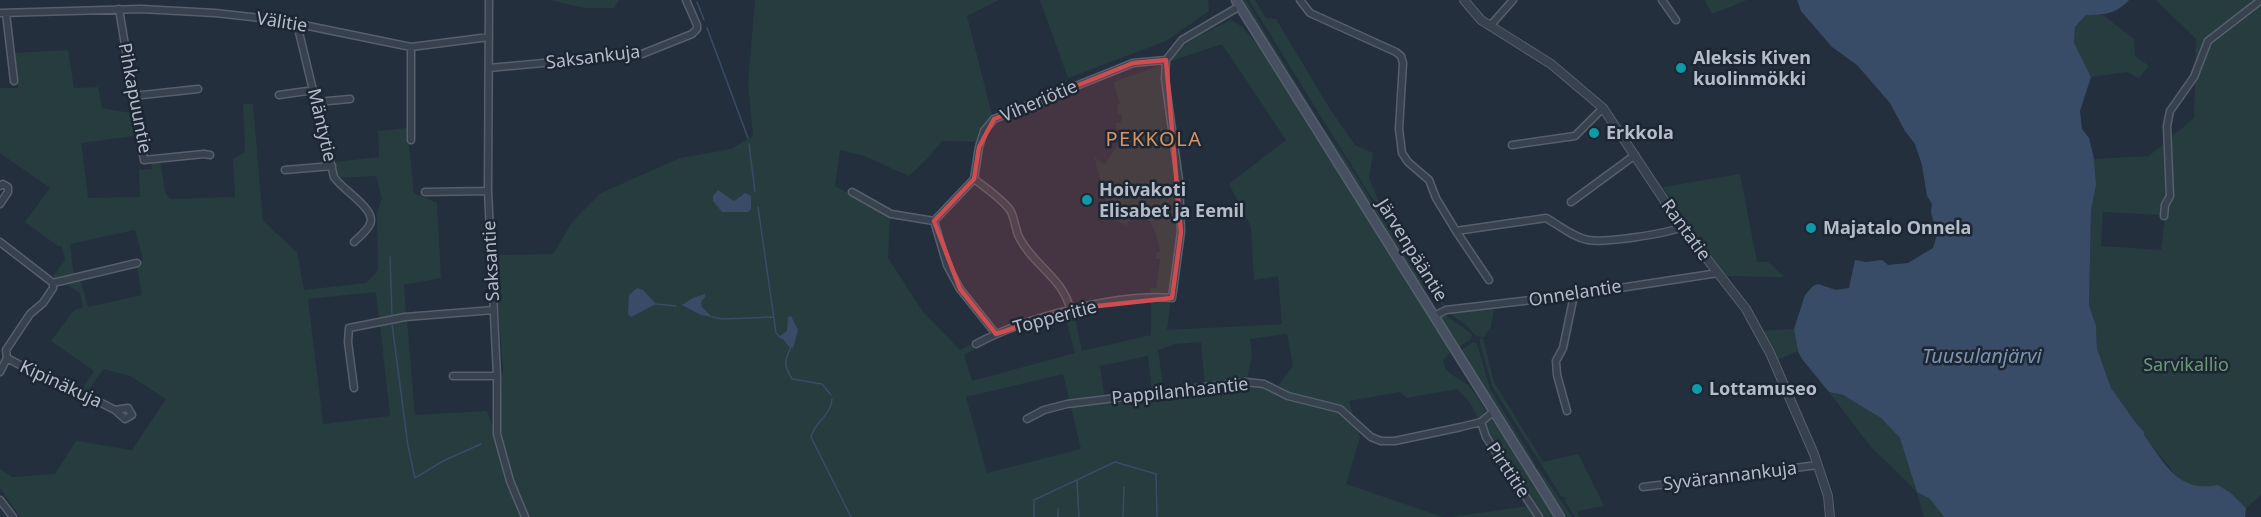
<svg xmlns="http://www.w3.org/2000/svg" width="2261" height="517" viewBox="0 0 2261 517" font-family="'Noto Sans',sans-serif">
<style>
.green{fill:#263c3f;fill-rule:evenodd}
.water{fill:#394c67}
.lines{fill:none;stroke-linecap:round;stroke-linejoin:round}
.stream{stroke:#394c67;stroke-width:1.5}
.minor-casing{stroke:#565f6c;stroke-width:9}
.tertiary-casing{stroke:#565f6c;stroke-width:10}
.secondary-casing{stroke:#565f6c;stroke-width:11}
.minor{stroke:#38414e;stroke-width:6}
.tertiary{stroke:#38414e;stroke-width:8}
.secondary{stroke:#465061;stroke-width:8}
.marked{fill:#ce4d50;fill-opacity:0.2;stroke:#ce4d50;stroke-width:4.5;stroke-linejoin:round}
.culture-dot{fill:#0f9aa8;stroke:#1d2633;stroke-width:2}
.labels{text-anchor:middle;stroke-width:5;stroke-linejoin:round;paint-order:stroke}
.street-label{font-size:18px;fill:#b4bcc9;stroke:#1d2633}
.poi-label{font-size:18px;font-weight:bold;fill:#b4bcc9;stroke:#1d2633;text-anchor:start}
.park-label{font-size:18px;fill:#6b9a76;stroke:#1d2633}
.neighbourhood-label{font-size:20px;letter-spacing:1.5px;fill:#d59563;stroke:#1d2633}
.water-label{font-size:20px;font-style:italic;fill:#7c92b1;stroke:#1d2633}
</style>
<rect width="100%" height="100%" fill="#242f3e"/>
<!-- green -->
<path class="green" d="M550,0H619L614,8H584Z
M755,0H999L967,16L993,119L979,142L942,141L926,160L909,176L864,156L840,150L835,186L890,216L888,258L923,312L960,350L972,344L975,349L964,355L972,381L1075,353L1065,315L1074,313L1082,351L1151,335V288H1156L1160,259H1156V253L1160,251C1154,229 1156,223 1135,211L1126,226L1103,212L1107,203L1094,157L1105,164L1120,141L1121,131L1116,129V123H1121L1122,115L1118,114L1117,105L1120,104L1113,82L1164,64L1178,194L1179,231L1167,330L1282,324L1278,276L1254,280L1251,227L1229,184L1286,140L1222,44L1171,61C1183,40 1210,31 1231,20L1241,26L1259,46L1451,352L1443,360C1445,376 1460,377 1469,386C1475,393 1481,402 1485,410L1482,417L1478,421C1476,408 1466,398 1457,389L1407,398L1400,392L1349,401L1360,437L1346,484L1443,517H20L0,488V469L12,477L55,474L76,441L132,450L166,399L130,376L103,369L86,394L81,391L94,371L51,341L74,310L83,308L80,293L63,282L80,278L88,307L142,295L137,267L143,258L135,230L70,244L74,275L54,281L51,279L65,260L62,246H58L25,222L50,188L0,153V88H18L13,53L68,50L74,88L98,87L102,108L130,113L134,136L81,143L88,198L140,197L139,170L152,169L151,162L160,161L165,192L170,199L235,197L233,159L245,152L243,104H253L263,221L297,252L304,290L366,283L378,270L377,212L382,198L376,176L338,178L334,162L379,157L378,131L407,128L414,193L437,203L441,278L404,285L406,313L379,319L376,292L308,299L323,424L390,416L380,325L407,320L415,415L487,411L492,425L497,423L503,369L494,255L553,254L572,222L601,193L680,158L731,149L753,136L748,83ZM1287,334L1293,366L1275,390L1246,382L1252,356L1250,339ZM1201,342L1205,387L1164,391L1158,350L1176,344ZM1148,356L1152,393L1105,398L1100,366ZM1063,374L1081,449L987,473L966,397Z
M1040,0H1208L1209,11L1166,41L1068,78Z
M1242,0H1246L1254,14L1323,127L1346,160L1427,290L1413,276Z
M1249,0H1255L1266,18L1276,19L1330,109L1355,145L1373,153L1369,178L1379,202L1447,309C1434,299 1410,257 1400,241C1348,162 1299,81 1249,0Z
M1705,0H1747L1712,14Z
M2156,0H2261V495L2246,508L2232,494L2213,486L2202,488L2180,481L2144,435V432L2136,423L2111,388L2097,349L2096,326L2089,305L2091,211L2096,185L2094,159L2149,156L2165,142L2168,196L2160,215L2103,212L2101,246L2161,250L2165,216L2171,196L2168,140L2194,118L2196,39Z
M2086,15H2103L2134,39L2135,56L2149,66L2139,78L2127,72L2091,77L2074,43L2075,27Z
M1740,174L1757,262H1768L1784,277L1726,276L1685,223L1663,187Z
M1494,307L1491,327L1483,338L1494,382L1543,462L1578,454L1604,506L1577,511L1580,517H1575L1564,500L1567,498L1561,496L1492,386L1480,344V339L1482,338L1475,335L1465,324L1448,313Z
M1444,314L1472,334L1471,339L1459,347L1441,320V318Z
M1794,329L1798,351L1773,362L1760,331Z
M1472,343H1476L1478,347L1490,389L1536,465L1533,466L1461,350Z
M1829,392C1854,397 1885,416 1899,437C1907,448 1913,478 1917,492L1930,499L1944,517H1924L1917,492L1871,447Z
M1489,418L1496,425L1554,517H1542C1526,493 1491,449 1483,424Z
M1538,469H1539L1572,517H1568L1559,506L1536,471Z
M1528,506L1535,517H1451Z"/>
<!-- water -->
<path class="water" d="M1797,0H2129C2116,14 2104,15 2086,15L2075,27L2074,43L2091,77L2080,111L2082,129L2089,138L2094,159L2096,185L2091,211L2089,305L2096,326L2097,349L2111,388L2136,423L2144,432V435C2165,463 2177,493 2218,485L2232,494L2246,508L2245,517H1944L1930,499L1917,492L1900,438L1881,418L1843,395L1829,392L1802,359L1798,351L1794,329L1805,295L1813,286L1818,284L1836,290L1849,288L1855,260L1866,262L1882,260L1888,265L1908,263L1933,248L1937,235L1931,212L1932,204L1927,196L1922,165L1915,144L1905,131L1890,103L1857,65L1832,47L1801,11Z
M718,190L734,201L745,193L751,196V209L748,212H722L713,201V196Z
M637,288L643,290L656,304L631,317L628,314L629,295Z
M705,294V297L701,302L702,307L712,317L701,315L682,305L693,298Z
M791,316L798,330L793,348L789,347L784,340L780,338V336L787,331L788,317Z"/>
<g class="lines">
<!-- stream -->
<path class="stream" d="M697,2L704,20
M707,28L748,138
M749,144L755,192
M758,207L776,333L780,337
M390,257L392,314
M656,304L676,306
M712,317L723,319L774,317
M392,324L408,446L415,478L443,461L481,444
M791,347C784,361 784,366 792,379L822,384L831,395
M832,399C831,416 815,421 811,437L851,517
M1077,481L1079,517
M1058,509V517
M1034,517V500L1115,462L1156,474L1157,517
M1123,517L1124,487"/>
<defs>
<path id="minor" d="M489,0L488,191L497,376V434L510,481L525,517
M1300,0L1310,13L1396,52L1401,56L1403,63L1399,129L1402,153L1408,162L1429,180L1436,198L1456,231L1489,280
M1662,0L1676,20
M119,9L144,160L204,154L210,155
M0,13L141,9L215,13L279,20L411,47L489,37
M6,13L14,81
M297,24L334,177C342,190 377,209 370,224C367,231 359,237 354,242
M1490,26L1513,0
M489,68L642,54L692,34L697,29V25L686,0
M279,95L314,90
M133,96L198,89
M317,102L350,99
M411,140V47
M1512,145L1575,136L1603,108
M285,170L332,166
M974,179C986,188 1001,198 1010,210C1015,218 1015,229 1019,237C1032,264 1064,279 1070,309
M0,186L3,184L8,187V192L0,204
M425,192L488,191
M852,192L891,214L934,221
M1571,202L1635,155
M2164,216L2165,205L2170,196L2167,126L2170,111L2194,77L2208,41L2261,0
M934,221L974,179L979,147L984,131L994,119L1133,63L1166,60
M934,221L947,265L960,289L996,334
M1456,231L1546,218C1559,225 1572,237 1588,240C1605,243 1666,234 1682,227
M0,242L53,283
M53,283L137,263
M1434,316L1446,310L1574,295L1718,273
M976,344C1025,318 1117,293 1172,298L1181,232L1179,180L1165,79L1166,60L1182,40L1240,6
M7,358L61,387L72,388L115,410L125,419L132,415L128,408L115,410
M0,372L7,358L6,350L30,314L43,303L53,288V283
M453,376H497
M354,388L348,342L349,328L405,317L494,310
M1567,411L1557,375L1556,361L1563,348L1574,295
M1027,419L1044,410L1067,404L1246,382L1264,384L1288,396L1340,409L1371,437L1381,441H1395L1461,427L1481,422L1493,412
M1481,422L1486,437L1539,517
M1643,487L1818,465
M0,500L13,517"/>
<path id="tertiary" d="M1464,0L1481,20L1551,64L1603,108L1682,227L1746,309L1770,353L1814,454L1828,496L1830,517"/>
<path id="secondary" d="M1236,0L1560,517"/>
</defs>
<!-- minor casing -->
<use href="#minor" class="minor-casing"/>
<!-- tertiary casing -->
<use href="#tertiary" class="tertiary-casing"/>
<!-- secondary casing -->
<use href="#secondary" class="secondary-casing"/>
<!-- minor -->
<use href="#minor" class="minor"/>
<!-- tertiary -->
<use href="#tertiary" class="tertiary"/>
<!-- secondary -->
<use href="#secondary" class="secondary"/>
</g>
<!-- marked area -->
<path class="marked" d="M1166,60L1181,232L1172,298L1070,309L996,334L960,289L934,221L974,179L979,147L994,119L1133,63Z"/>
<!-- markers -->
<g class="culture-dot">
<circle cx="1681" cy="68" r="6"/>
<circle cx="1594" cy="133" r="6"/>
<circle cx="1087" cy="200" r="6"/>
<circle cx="1811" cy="228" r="6"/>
<circle cx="1697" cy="389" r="6"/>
</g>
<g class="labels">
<!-- street labels -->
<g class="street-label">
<text transform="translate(282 22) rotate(9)" y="6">Välitie</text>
<text transform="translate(593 57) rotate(-7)" y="6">Saksankuja</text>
<text transform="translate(135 98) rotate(79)" y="6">Pihkapuuntie</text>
<text transform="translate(1039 101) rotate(-23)" y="6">Viheriötie</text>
<text transform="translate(322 125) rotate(77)" y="6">Mäntytie</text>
<text transform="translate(1686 230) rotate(54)" y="6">Rantatie</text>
<text transform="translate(1412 250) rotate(58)" y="6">Järvenpääntie</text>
<text transform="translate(491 261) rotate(-93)" y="6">Saksantie</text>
<text transform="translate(1575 293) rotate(-9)" y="6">Onnelantie</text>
<text transform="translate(1055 317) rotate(-15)" y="6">Topperitie</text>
<text transform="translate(61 384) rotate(25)" y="6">Kipinäkuja</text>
<text transform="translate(1180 391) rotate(-6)" y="6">Pappilanhaantie</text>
<text transform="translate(1508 470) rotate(56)" y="6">Pirttitie</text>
<text transform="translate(1730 476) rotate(-7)" y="6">Syvärannankuja</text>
</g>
<!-- poi labels -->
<g class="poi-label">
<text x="1693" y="64">Aleksis Kiven<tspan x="1693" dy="21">kuolinmökki</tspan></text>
<text x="1606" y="139">Erkkola</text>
<text x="1099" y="196">Hoivakoti<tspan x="1099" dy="21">Elisabet ja Eemil</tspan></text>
<text x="1823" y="234">Majatalo Onnela</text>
<text x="1709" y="395">Lottamuseo</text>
</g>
<!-- park labels -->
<g class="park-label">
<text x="2186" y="371">Sarvikallio</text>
</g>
<!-- neighbourhood labels -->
<g class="neighbourhood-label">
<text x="1154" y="146">PEKKOLA</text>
</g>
<!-- water labels -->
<g class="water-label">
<text x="1982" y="363">Tuusulanjärvi</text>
</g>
</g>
</svg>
